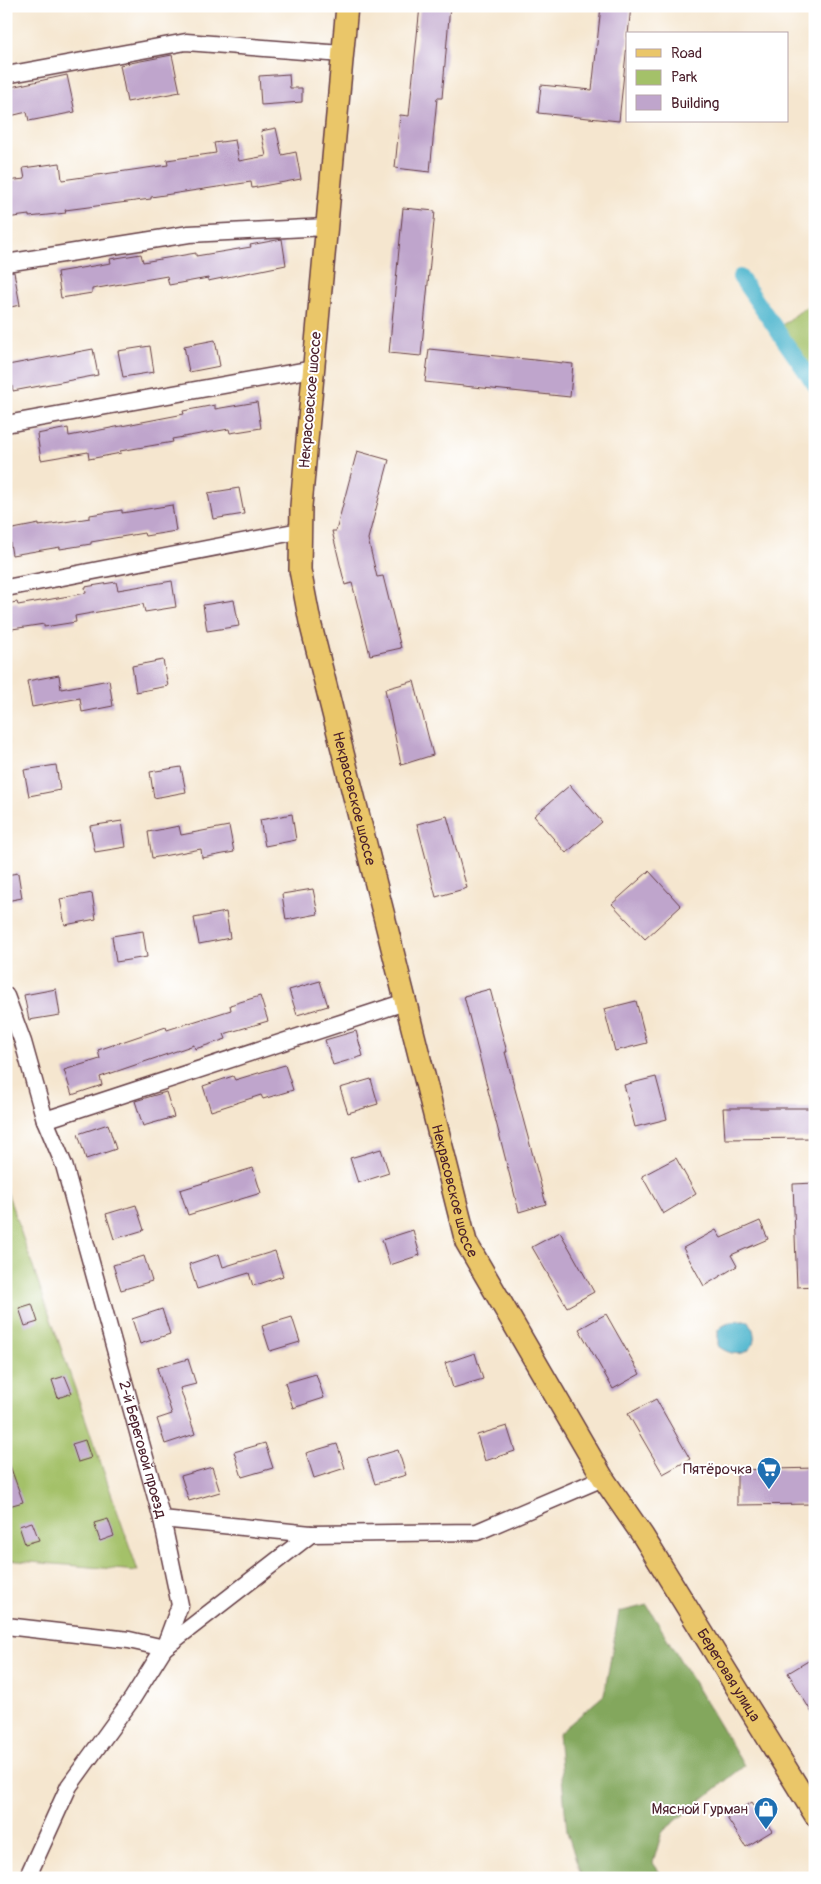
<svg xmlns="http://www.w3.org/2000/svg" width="821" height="1884" viewBox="0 0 821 1884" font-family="Pangolin,sans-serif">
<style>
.green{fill:#a4c169;stroke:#77704a}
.forest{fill:#83a75d;stroke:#666344}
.water{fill:#51b7cf;stroke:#4e6b7d}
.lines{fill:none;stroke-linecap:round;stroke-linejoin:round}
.canal{stroke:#51b7cf;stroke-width:16}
.building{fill:#bfa5cc}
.minor-casing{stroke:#643d44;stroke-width:19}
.major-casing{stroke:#643d44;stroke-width:24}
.minor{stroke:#fff;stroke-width:16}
.major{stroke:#eac669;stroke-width:21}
.labels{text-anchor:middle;stroke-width:4;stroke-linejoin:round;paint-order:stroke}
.street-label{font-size:15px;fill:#4a1f2b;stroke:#fff}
.poi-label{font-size:15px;fill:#4a1f2b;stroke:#fff;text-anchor:end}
</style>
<rect width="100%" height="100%" fill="#fff"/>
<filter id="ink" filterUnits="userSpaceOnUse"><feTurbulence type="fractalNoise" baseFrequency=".02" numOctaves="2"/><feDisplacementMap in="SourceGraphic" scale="10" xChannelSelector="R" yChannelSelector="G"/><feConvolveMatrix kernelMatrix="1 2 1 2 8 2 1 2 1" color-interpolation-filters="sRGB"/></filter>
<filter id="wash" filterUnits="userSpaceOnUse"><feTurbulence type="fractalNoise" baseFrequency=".0096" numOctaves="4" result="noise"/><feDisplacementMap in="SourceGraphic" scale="20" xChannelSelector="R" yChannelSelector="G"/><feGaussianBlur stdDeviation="1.12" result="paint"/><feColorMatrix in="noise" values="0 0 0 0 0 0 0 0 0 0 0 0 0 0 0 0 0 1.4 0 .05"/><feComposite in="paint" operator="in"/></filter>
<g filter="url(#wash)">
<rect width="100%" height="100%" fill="#f5e6cf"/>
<!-- green -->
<path class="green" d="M815,300V372L781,326Z
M6,1189L138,1571L6,1560Z"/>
<!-- forest -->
<path class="forest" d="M647,1605L744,1766L662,1832L653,1863L664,1878H582L567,1832L558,1734L604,1695L619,1612Z"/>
<!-- water -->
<path class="water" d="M749,1321C765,1348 741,1364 718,1346V1330C727,1321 736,1321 749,1321Z"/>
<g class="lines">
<!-- canal -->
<path class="canal" d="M740,277L815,385"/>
</g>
<g id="blocks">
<!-- building -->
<path class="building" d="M420,6H450L442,98H437L430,172L395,168L400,115L409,116Z
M601,6H631L619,121L538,113L541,85L592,90Z
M172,55L180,92L127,102L120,65Z
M289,74L290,88H302V102L261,105L259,76Z
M67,75L75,112L29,121L27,112L6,117V88Z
M276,128L282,155L296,152L301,179L252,188L251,182L151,197V199L65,210L66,213L29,217V215L6,218V181L25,179L23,168L60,163L62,180L168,165L167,160L216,153L214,143L235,140L239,161L266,156L261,131Z
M403,208L435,211L421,356L389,353Z
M282,239L286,265L208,281V278L169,285L167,276L92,289V293L61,298L57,272L111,263L110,259L141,254L143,262L196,253V256L251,247L250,245Z
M14,272L20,305L6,308V273Z
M215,340L220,366L189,372L184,346Z
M150,346L154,372L123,377L118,351Z
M93,349L98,375L13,391L8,365Z
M429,349L573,364L570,397L425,382Z
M257,402L261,428L230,433L229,429L172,439L173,442L120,451L121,453L89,459L88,452L41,460L37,434L68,428L69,436L184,414L183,411L215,405V409Z
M357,451L389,460L368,539L377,577L383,576L401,648L370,655L352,583L345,585L332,531H336Z
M239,488L244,514L213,519L208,493Z
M172,505L176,531L145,536L144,533L91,542V544L60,549V547L12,555L8,530L39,524V526L90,518V515L122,510V513Z
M172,581L176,607L145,612L143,604L75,616L76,622L44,627V624L6,630V604L17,602L18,605L86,593L85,587L116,582L118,590Z
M234,600L239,626L207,631L203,605Z
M163,660L168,686L136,692L132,666Z
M59,675L61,689L109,680L113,706L82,712L80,698L32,707L27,681Z
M414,681L433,755L401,765L385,689Z
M56,765L60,790L29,796L24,770Z
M181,767L186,792L154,798L150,772Z
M570,785L602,822L566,853L534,816Z
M292,814L296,840L265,846L260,820Z
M447,816L467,888L436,897L417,824Z
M122,821L126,847L95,852L90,826Z
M179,826L181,835L229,826L234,852L202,858L201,849L152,858L148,832Z
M649,871L681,906L645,939L612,904Z
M18,873L22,898L6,901V875Z
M313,889L318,914L286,920L282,894Z
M92,893L96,919L65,925L60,899Z
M226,912L230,938L199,944L194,918Z
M143,931L147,957L116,962L112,936Z
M320,981L328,1006L297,1015L289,990Z
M56,989L60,1015L29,1020L24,995Z
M490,989L507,1052H505L546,1204L519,1212L464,996Z
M260,996L268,1021L224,1034L226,1039L195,1049L194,1045L100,1077L102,1085L72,1095L64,1070L100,1059L98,1050L166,1027L167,1030L231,1010L230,1005Z
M636,1001L647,1043L615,1051L604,1009Z
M356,1031L363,1056L333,1065L325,1040Z
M285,1065L293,1090L263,1099L261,1095L211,1111L203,1086L233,1076L235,1080Z
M656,1077L667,1119L635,1127L624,1085Z
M371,1079L378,1104L348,1113L340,1088Z
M166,1092L174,1117L143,1126L135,1101Z
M723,1108H815V1138L725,1139Z
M108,1124L116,1149L86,1159L78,1134Z
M381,1149L389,1173L358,1183L350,1158Z
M676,1158L696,1194L663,1214L642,1176Z
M253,1168L261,1193L188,1215L180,1190Z
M815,1183V1286L797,1287L793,1184Z
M136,1205L144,1230L114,1239L106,1214Z
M760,1221L768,1239L731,1255L737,1266L704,1286L683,1248L716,1230L721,1238Z
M413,1230L420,1255L390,1265L382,1240Z
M560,1232L594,1292L567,1307L532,1247Z
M275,1251L283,1276L253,1286L249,1273L197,1289L189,1264L219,1254L223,1267Z
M144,1256L152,1281L121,1290L113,1265Z
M32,1304L38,1322L25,1326L19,1308Z
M162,1309L170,1334L140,1344L132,1319Z
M606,1314L640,1374L613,1389L579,1329Z
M292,1317L300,1342L270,1351L262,1326Z
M475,1353L483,1379L453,1388L445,1363Z
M188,1359L196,1384L180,1388L195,1434L165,1444L157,1419L172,1414L157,1368Z
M316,1374L324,1398L293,1408L285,1383Z
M65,1376L72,1393L58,1398L52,1380Z
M656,1399L690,1459L663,1474L628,1414Z
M507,1426L515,1451L485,1461L477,1435Z
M85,1440L91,1458L78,1462L72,1444Z
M265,1443L273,1468L242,1477L234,1452Z
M337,1444L345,1468L314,1478L306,1453Z
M398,1450L406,1475L375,1484L367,1459Z
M6,1460H8L23,1502L9,1506L6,1498Z
M212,1467L220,1492L189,1501L181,1476Z
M815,1468V1504L737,1505V1470Z
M108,1519L114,1536L100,1541L94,1523Z
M32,1522L39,1540L25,1544L19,1526Z
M815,1657V1718L788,1673Z
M752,1802L772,1831L746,1847L727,1818Z"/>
</g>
</g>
<g filter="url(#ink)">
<use href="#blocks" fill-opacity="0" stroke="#643d44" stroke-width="1"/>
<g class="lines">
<defs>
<g id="minor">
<path d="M6,75L186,42L342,54"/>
<path d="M6,263L189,234L326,227"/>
<path d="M6,424L313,369"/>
<path d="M6,588L299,531"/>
<path id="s1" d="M6,996L23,1042L45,1120L64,1165L162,1519L180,1605L164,1648L132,1699L69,1786L27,1878"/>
<path d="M45,1120L405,1002"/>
<path d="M162,1519L311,1534L477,1532L603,1478"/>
<path d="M6,1626L129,1640L164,1648L311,1534"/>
</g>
<g id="major">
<path id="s2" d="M347,6L301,506L300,570L310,622L466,1242L603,1478L643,1536L815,1815"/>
</g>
</defs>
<!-- minor casing -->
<use href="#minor" class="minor-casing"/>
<!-- major casing -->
<use href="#major" class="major-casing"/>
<!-- minor -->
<use href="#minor" class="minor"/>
<!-- major -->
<use href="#major" class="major"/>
</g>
</g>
<!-- icons -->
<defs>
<symbol id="supermarket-pin" viewBox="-11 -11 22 30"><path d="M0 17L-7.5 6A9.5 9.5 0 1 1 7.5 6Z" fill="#1f6fb2" stroke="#fff"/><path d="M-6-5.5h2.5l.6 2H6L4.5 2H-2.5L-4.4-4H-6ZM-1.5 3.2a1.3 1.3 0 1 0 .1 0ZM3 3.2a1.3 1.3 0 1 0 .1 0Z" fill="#fff"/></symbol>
<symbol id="shop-pin" viewBox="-11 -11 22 30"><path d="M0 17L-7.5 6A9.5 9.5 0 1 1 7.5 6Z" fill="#1f6fb2" stroke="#fff"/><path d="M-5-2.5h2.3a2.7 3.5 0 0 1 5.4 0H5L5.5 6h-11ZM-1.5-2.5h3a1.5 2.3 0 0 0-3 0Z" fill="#fff"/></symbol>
</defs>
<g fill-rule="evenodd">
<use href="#supermarket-pin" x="755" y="1455" width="28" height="38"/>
<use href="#shop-pin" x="752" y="1795" width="28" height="38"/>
</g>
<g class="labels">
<!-- street labels -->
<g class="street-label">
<text transform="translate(310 400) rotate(-85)" y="5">Некрасовское шоссе</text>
<text dy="5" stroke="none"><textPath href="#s2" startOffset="801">Некрасовское шоссе</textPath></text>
<text dy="5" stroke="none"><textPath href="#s2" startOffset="1206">Некрасовское шоссе</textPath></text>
<text dy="5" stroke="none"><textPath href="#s1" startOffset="474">2-й Береговой проезд</textPath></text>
<text dy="5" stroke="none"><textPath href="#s2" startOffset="1765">Береговая улица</textPath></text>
</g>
<!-- poi labels -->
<g class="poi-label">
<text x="752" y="1474">Пятёрочка</text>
<text x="748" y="1814">Мясной Гурман</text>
</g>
</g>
<!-- margin -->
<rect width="821" height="1884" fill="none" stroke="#fff" stroke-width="25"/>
<!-- legend -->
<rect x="626" y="32" width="162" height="90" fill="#ffffff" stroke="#b7a5aa"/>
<rect x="636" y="49" width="25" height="8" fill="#eac669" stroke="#b7a5aa"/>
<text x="671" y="58" font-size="15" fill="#4a1f2b">Road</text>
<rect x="636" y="70" width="25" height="15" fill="#a4c169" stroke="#b7a5aa"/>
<text x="671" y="82" font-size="15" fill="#4a1f2b">Park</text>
<rect x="636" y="95" width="25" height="15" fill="#bfa5cc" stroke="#b7a5aa"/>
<text x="671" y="108" font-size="15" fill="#4a1f2b">Building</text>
</svg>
